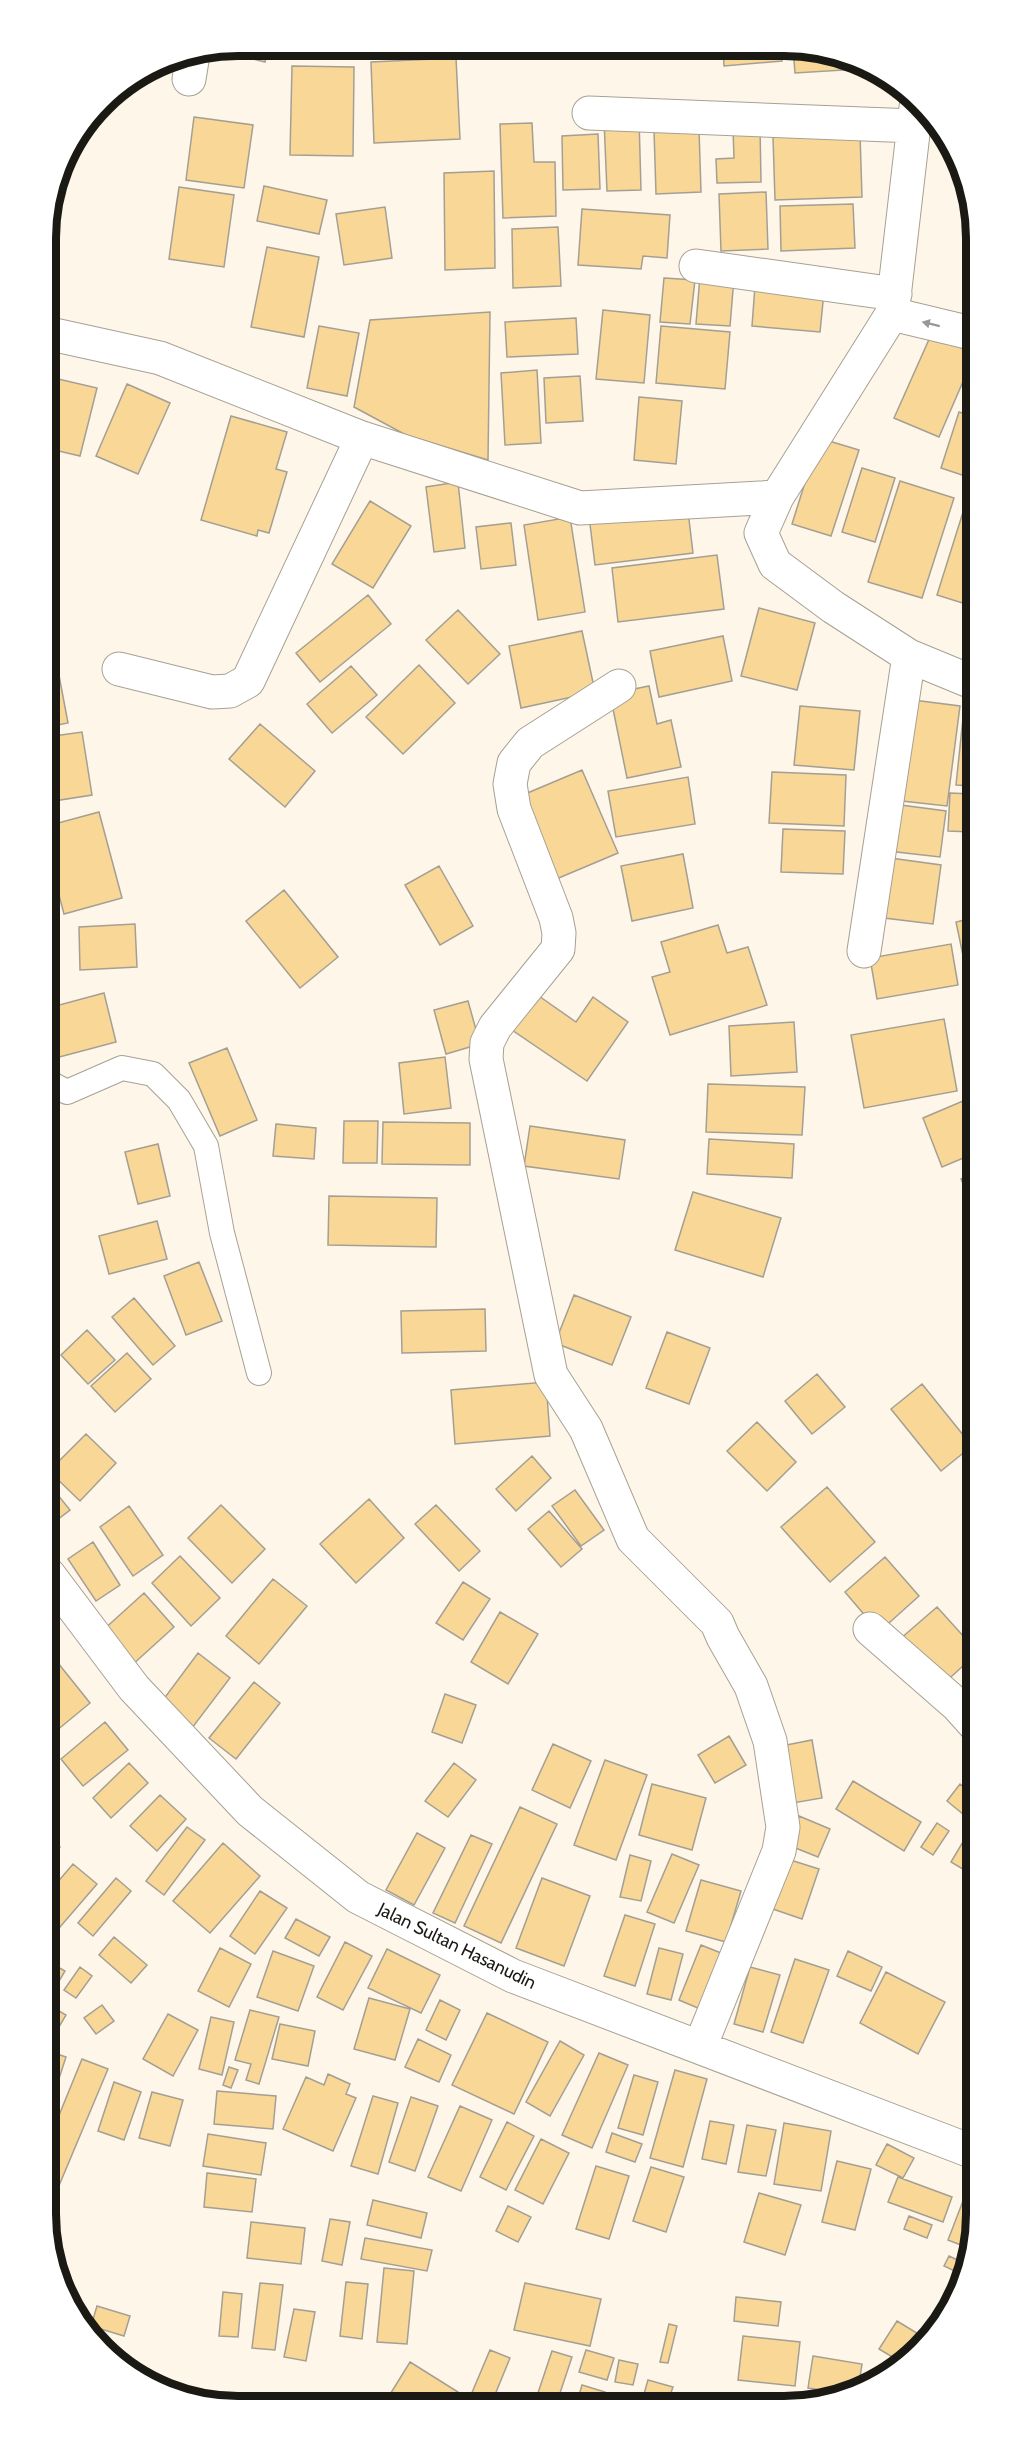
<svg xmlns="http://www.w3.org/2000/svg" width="1022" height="2452" viewBox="0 0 1022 2452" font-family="Cabin,sans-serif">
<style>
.building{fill:#f9d897;stroke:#a59f93;stroke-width:1.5}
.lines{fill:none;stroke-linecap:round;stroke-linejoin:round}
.lane-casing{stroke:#a7a194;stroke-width:26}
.street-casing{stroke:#a7a194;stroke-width:35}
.lane{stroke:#fff;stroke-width:24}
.street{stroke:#fff;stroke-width:33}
.oneway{fill:#989895}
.labels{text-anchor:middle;stroke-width:6;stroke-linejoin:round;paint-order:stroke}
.street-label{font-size:18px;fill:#1b1914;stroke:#fff}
.rim{fill:none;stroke:#1b1914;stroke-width:8}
</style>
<rect width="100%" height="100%" fill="#fdf6e9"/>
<!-- building -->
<path class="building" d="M238,45H269L265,62L217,50Z
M723,48H781L782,61L724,66Z
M793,48L822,49L861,69L795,73Z
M180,56L178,66L159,63L164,60Z
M456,58L460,139L374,143L371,62Z
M292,66L354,67L353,156L290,155Z
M194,117L253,125L244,188L186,180Z
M639,118L641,190L607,191L604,120Z
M532,123L534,162H555L556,216L503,218L500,124Z
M760,127L761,182L717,183L716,159L734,158L733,128Z
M699,129L701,192L656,194L654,130Z
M598,134L600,189L563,190L562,136Z
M860,134L862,197L775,200L773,137Z
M494,171L495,268L445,270L444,173Z
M264,186L327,200L319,234L257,221Z
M179,187L234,195L224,267L169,259Z
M766,192L768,249L721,251L719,194Z
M853,204L855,248L781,251L780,206Z
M385,207L392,258L344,265L336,214Z
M582,209L670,215L667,258L643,256L641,269L578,265Z
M558,227L561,286L513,288L512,229Z
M267,247L319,257L304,337L251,327Z
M700,276L734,278L730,326L696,324Z
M664,278L695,280L690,324L660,322Z
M755,286L824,292L820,332L752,326Z
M603,310L650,315L644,383L596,379Z
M490,312L488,460L406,435L354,407L370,320Z
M576,318L578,354L507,357L505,322Z
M319,326L359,333L347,396L307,388Z
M661,326L730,332L725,389L656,383Z
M931,335L971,352V363L939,437L894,418Z
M537,370L541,443L505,445L501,373Z
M580,376L583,421L546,423L544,378Z
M54,378L97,388L80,456L46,448V409Z
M127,384L170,403L138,474L96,456Z
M639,397L682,401L676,464L634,460Z
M959,412L971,416V478L941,468Z
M231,416L287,432L276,469L287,472L269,533L258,530L257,536L201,520Z
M819,438L859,450L831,536L792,524Z
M46,465L58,468L48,507H46Z
M862,468L895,478L875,542L842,532Z
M900,481L954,498L922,598L868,582Z
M458,482L465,548L434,552L426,487Z
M969,493L971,494L972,606L937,595Z
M370,501L411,526L373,588L332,564Z
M687,503L693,553L595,565L589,516Z
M570,517L585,612L538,620L524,525Z
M511,523L516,565L481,569L476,527Z
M717,555L724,609L618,622L612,568Z
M368,595L391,624L320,682L296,653Z
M759,608L815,623L797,690L741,676Z
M458,610L500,654L468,684L426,640Z
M582,631L595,692L521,708L509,646Z
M723,636L732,681L659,697L650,651Z
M419,665L455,703L403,754L366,717Z
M351,666L377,695L332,733L307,704Z
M58,670L68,723L47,727V673Z
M649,686L657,724L671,720L681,767L627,778L610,694Z
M905,699L960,706L947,806L893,800Z
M965,699L972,700V786L956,785Z
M800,706L860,711L854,770L794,765Z
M260,724L315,771L285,807L229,759Z
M82,732L92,795L47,802V737Z
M582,770L618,853L554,880L518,797Z
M772,772L846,775L844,826L769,823Z
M688,777L695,824L616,837L608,791Z
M950,793L972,794V832L948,831Z
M893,804L946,811L940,857L888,851Z
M99,812L122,898L64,914L47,850V826Z
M783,829L845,831L843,874L781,872Z
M683,854L693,908L632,921L621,866Z
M883,857L941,865L933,924L876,917Z
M439,866L473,926L440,945L405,885Z
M284,890L338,957L300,988L246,921Z
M973,918V1003L956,922Z
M135,924L137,967L80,970L79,927Z
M718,925L727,953L748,947L767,1005L670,1035L652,977L670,972L661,942Z
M951,944L958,985L877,999L870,958Z
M104,993L116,1042L48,1060V1008Z
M536,994L576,1022L593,997L628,1022L587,1081L512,1030Z
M468,1001L480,1044L446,1054L434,1010Z
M944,1019L957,1091L864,1108L851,1035Z
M794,1022L797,1072L731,1076L729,1026Z
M227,1048L257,1120L220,1136L189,1063Z
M445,1057L451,1108L404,1114L399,1063Z
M708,1084L805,1087L802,1135L706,1132Z
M970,1098L973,1106V1154L942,1167L923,1118Z
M344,1121H378L377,1163H343Z
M383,1122L470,1123V1165L382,1164Z
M276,1124L316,1128L314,1159L273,1156Z
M530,1126L625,1140L619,1179L524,1166Z
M709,1139L794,1144L792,1178L707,1174Z
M158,1144L170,1196L138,1204L125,1152Z
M973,1174L974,1208L961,1179Z
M693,1192L781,1218L763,1277L675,1250Z
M329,1196L437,1198L436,1247L328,1245Z
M157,1221L167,1259L109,1274L99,1236Z
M199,1262L222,1321L186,1335L164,1276Z
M574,1295L631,1317L612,1365L555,1343Z
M134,1298L175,1346L153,1365L112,1317Z
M485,1309L486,1351L402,1353L401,1311Z
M87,1330L115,1360L88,1384L61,1355Z
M667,1332L710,1348L689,1404L646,1388Z
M127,1353L151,1379L115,1412L91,1386Z
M817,1374L845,1407L812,1434L785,1401Z
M546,1382L550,1436L455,1444L451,1390Z
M922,1384L972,1446L941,1471L891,1409Z
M757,1422L796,1462L767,1491L727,1451Z
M86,1434L116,1463L80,1501L49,1471Z
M532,1456L551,1478L516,1511L496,1489Z
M49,1484L70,1510L49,1526Z
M827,1487L875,1542L830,1582L781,1527Z
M575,1490L604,1530L581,1546L552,1506Z
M369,1499L404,1538L356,1583L320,1544Z
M221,1505L265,1549L232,1583L188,1538Z
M436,1505L480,1551L459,1571L415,1524Z
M129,1506L163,1555L133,1576L100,1527Z
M549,1511L582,1549L561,1567L528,1529Z
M93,1542L120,1585L96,1601L68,1559Z
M180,1556L220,1598L191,1626L152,1583Z
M885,1557L919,1596L879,1632L845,1592Z
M273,1579L307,1606L259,1664L226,1636Z
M463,1582L490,1599L463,1640L436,1623Z
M144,1593L174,1627L131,1666L101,1632Z
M937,1607L975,1649V1655L941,1686L900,1639Z
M500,1612L538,1634L508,1684L471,1662Z
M50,1653L90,1703L50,1736Z
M198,1653L230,1678L192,1728L160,1704Z
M254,1682L280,1703L236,1759L209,1738Z
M445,1694L476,1705L462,1743L432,1732Z
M105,1722L128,1750L83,1786L61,1759Z
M729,1736L746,1765L715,1783L698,1755Z
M812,1740L822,1798L787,1804L776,1747Z
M553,1744L591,1761L570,1808L532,1790Z
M605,1760L647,1775L616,1860L574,1845Z
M129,1763L148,1783L111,1818L93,1798Z
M454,1763L476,1780L448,1817L425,1801Z
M853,1781L921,1822L904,1851L836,1809Z
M652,1784L706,1798L692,1850L639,1835Z
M960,1784L975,1796V1824L947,1801Z
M160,1795L186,1819L157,1851L130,1826Z
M520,1807L557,1824L501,1943L464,1926Z
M799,1816L830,1829L818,1857L788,1845Z
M937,1823L949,1831L933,1855L921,1847Z
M187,1827L205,1840L164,1895L146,1881Z
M417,1833L445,1848L414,1905L386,1890Z
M471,1835L492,1844L455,1923L433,1913Z
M967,1835L975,1840L976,1877L951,1862Z
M50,1836L60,1847L50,1856Z
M223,1843L260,1876L210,1933L173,1901Z
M672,1854L699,1865L674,1923L647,1912Z
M630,1855L651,1861L641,1901L620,1897Z
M784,1858L819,1869L802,1919L767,1907Z
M73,1864L97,1884L60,1927L50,1919V1891Z
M116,1878L131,1891L93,1936L78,1923Z
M542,1878L590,1896L564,1966L516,1948Z
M701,1880L741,1891L726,1942L686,1931Z
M260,1891L287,1908L255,1954L230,1936Z
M625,1915L655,1924L635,1986L604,1976Z
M296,1919L330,1937L319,1956L285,1938Z
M114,1937L147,1965L131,1983L99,1955Z
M345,1942L372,1956L343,2010L317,1997Z
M701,1945L726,1955L705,2011L679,2000Z
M220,1948L251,1964L229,2007L198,1991Z
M659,1948L683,1954L671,2000L647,1994Z
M387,1949L440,1975L421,2013L368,1988Z
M273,1951L314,1966L298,2011L257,1997Z
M848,1951L882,1967L871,1991L837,1976Z
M795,1959L829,1970L803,2043L771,2032Z
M51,1963L65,1971L55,1988L51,1986Z
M80,1967L92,1976L76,1998L64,1990Z
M750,1967L780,1975L763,2032L734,2024Z
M886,1972L945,2002L918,2054L860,2023Z
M369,1998L410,2009L395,2060L354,2049Z
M440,2000L460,2010L446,2040L426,2030Z
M102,2005L114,2021L96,2034L84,2018Z
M52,2007L66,2015L53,2037L51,2036Z
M250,2010L279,2017L259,2084L246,2080L251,2064L235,2060Z
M487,2013L548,2042L514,2114L452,2085Z
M168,2014L198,2030L173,2076L143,2059Z
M211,2017L234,2022L222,2075L199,2069Z
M280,2024L315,2031L308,2066L272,2059Z
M418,2039L451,2055L439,2082L405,2067Z
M560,2041L584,2055L550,2116L526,2102Z
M51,2052L66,2057L51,2103Z
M599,2053L628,2065L592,2148L562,2135Z
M82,2059L108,2069L58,2188L51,2185V2135Z
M229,2067L238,2070L231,2088L223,2085Z
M675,2070L707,2079L683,2167L650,2158Z
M328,2074L350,2084L346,2094L356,2098L333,2151L283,2129L306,2077L324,2085Z
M634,2075L658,2082L643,2135L618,2128Z
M114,2082L141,2092L124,2140L98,2131Z
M217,2091L276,2096L273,2129L214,2124Z
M152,2092L183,2100L170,2146L139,2138Z
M373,2096L398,2103L378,2174L351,2166Z
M411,2097L438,2106L415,2171L389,2162Z
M460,2106L492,2120L461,2191L428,2177Z
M710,2121L734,2125L726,2164L702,2159Z
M507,2122L534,2136L506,2190L480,2177Z
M784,2123L831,2131L821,2191L774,2184Z
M747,2125L776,2130L766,2176L738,2172Z
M612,2133L642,2144L635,2162L606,2152Z
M208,2134L266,2143L261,2175L203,2166Z
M541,2139L569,2153L543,2204L515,2190Z
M887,2144L914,2158L903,2178L876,2165Z
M837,2161L871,2169L855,2230L822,2222Z
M596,2166L629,2176L609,2239L576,2229Z
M651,2167L684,2177L666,2232L633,2221Z
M976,2167L977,2227L971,2249L948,2240Z
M207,2173L256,2179L252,2212L204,2207Z
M898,2177L952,2197L943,2222L888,2202Z
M759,2193L801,2205L785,2255L744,2242Z
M373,2200L427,2213L421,2238L367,2225Z
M508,2206L531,2217L518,2242L496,2231Z
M909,2216L932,2225L927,2238L904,2229Z
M330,2219L350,2222L342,2265L322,2261Z
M251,2222L305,2228L301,2264L247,2258Z
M365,2238L432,2250L427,2271L361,2259Z
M949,2256L968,2265L965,2276L944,2266Z
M384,2268L414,2271L407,2344L377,2342Z
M346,2282L368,2284L362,2339L340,2336Z
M260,2283L283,2285L275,2350L252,2348Z
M525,2283L601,2299L590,2346L514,2330Z
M223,2292L242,2294L238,2337L219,2336Z
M736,2297L781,2302L778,2326L734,2321Z
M97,2306L130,2316L124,2336L91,2326Z
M294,2309L315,2312L306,2361L284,2357Z
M897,2321L930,2341L904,2364L879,2349Z
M669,2324L677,2326L668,2363L660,2362Z
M743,2336L800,2342L795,2386L738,2380Z
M490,2350L510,2358L492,2402H468Z
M586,2350L614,2358L607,2380L579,2372Z
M552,2351L572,2357L557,2402H535Z
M813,2356L862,2364L858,2390L849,2394L808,2388Z
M619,2360L638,2364L633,2385L615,2382Z
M410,2362L458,2392L451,2402H400L389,2396Z
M648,2380L673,2387L668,2401H642Z
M582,2385L605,2392L602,2402H577Z
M611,2393L636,2399L635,2401L609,2402Z"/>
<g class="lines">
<defs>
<path id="lane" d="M48,1082L67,1092L122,1068L153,1074L179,1100L206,1146L222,1233L259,1373"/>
<path id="street" d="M189,79L193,54
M589,113L914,126
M696,266L895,294
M892,314L971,333
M46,333L160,358L362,438L580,508L777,497L892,314L917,99
M777,497L761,533L775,564L833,607L909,656L972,682
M119,669L212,692L230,691L248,681L362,438
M619,686L530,743L514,763L510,784L514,809L556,918L559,933L558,949L495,1027L487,1043L486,1059L551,1375L586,1429L633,1539L717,1623L723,1637L751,1686L770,1741L783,1827L779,1851L700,2047
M864,951L909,656
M49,1575L134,1688L250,1811L358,1897L513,1976L976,2153
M870,1629L957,1705L975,1725"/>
</defs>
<!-- lane casing -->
<use href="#lane" class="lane-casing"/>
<!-- street casing -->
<use href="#street" class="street-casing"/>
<!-- lane -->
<use href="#lane" class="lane"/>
<!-- street -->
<use href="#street" class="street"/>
</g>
<!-- one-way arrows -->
<defs><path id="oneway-solid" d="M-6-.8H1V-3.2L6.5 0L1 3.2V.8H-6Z" transform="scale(1.5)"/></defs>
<use class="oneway" href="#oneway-solid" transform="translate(931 324) rotate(-166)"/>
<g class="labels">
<!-- street labels -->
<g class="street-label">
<text transform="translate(457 1946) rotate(26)" y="6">Jalan Sultan Hasanudin</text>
</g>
</g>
<!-- crop -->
<path d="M0 0H1022V2452H0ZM238 56H784A182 182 0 0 1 966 238V2214A182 182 0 0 1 784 2396H238A182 182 0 0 1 56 2214V238A182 182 0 0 1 238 56Z" fill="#fff" fill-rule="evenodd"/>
<path class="rim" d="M238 56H784A182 182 0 0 1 966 238V2214A182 182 0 0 1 784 2396H238A182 182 0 0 1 56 2214V238A182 182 0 0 1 238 56Z"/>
</svg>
